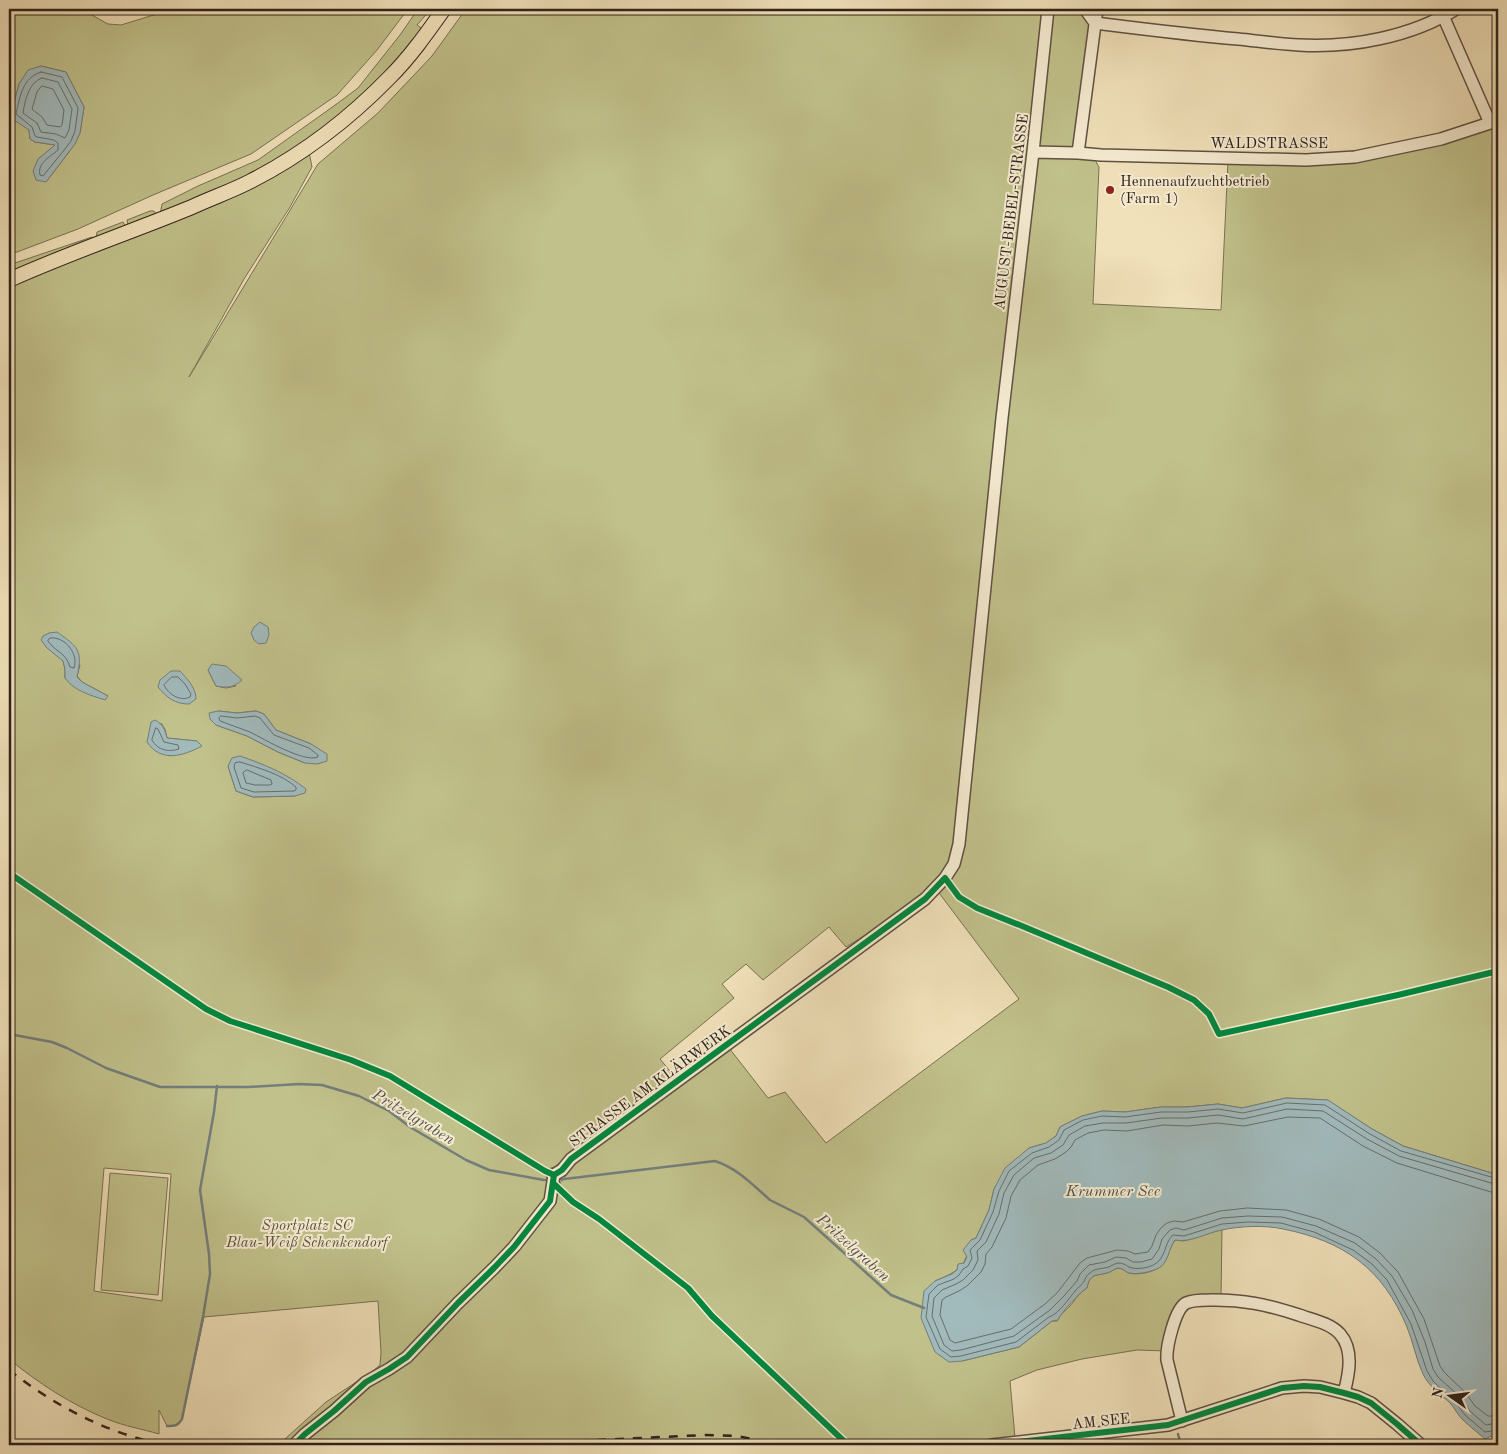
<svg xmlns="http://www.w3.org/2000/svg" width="1507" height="1454" viewBox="0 0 1507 1454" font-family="'Old Standard TT',serif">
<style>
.green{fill:#c1c18b;stroke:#787253;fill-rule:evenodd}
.water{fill:#a1babc;stroke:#747e7c}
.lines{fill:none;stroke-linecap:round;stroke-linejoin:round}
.shore{stroke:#686e6c;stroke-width:1}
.stream{stroke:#747e7c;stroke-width:2.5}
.minor-casing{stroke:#605243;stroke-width:14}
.major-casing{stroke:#30231b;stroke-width:16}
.minor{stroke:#f6ecd2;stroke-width:11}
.major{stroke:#f1e1ba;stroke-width:14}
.rail{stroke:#30231b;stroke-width:2.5;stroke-dasharray:9 9;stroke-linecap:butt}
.cycleway-casing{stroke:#f6ecd2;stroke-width:9}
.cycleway{stroke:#00873e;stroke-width:6}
.poi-dot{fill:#8f2418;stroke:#f6ecd2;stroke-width:2}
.labels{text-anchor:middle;stroke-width:4;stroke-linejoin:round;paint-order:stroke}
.street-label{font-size:15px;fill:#30231b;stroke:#f6ecd2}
.poi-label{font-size:15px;fill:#30231b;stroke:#f6ecd2;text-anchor:start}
.park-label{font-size:15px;font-style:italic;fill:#5c523d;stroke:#f6ecd2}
.water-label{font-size:16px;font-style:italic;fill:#52504b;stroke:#f6ecd2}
</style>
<rect width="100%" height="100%" fill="#f1e1ba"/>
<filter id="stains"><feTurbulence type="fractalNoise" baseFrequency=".004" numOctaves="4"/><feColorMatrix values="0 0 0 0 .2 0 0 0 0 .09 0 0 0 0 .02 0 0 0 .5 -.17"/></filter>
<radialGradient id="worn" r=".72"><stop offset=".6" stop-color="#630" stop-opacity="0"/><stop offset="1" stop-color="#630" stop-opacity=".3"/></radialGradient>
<!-- green -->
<path class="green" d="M9,9H81L108,24L121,25L173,9H408L377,50L337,95L251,154L153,195L78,229L9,255ZM41,66L66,72L84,107L80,133L69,152L46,182L38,159L56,145L35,142L30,139L29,130L11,114L19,84L28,71Z
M418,9H431L417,25L424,30C406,52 388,73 368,93C323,136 267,170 210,196C144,225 74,245 9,275V265L92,237L93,240L96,239L97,232L123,222L126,227L128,226L127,220L150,211H154L157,215H160L162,204L198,186L258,160L338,103L358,88L400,35Z
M466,9H1094L1077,150L1090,151L1099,167L1093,304L1221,310L1228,161L1293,164L1442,143L1498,127V1175L1403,1146L1372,1129L1327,1100L1286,1098L1242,1108L1218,1104L1187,1107H1161L1125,1112L1102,1111L1082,1116L1060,1127L1056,1136L1046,1143L1029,1148L994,1189L989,1210L976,1238L971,1240C965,1267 961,1270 935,1281L962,1361L1019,1347L1052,1321H1057C1060,1314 1065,1311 1070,1306C1076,1299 1079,1293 1087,1288C1090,1273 1095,1276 1107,1273C1111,1272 1114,1269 1118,1268C1122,1268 1125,1271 1129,1273C1136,1275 1150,1273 1156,1269C1167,1264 1169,1248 1175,1240L1184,1241L1222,1229L1221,1299L1187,1303L1166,1351L1137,1350L1082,1359L1037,1370L1010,1381L1015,1438L941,1445H300L301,1444L288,1442L285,1439L326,1402L373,1371L380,1365L381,1353L378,1301L204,1317L182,1419C178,1426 175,1426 167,1426L159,1410V1434C142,1429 124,1426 107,1419C72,1405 38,1383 9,1359V286L309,152L312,167L290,207L244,279L189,377L318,164L378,113L432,56ZM63,661L80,665L77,676L82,682L108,696L65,678V669ZM208,670L236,686L226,688L216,686ZM218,711L237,713L256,711L264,714L276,730L311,744L305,763L278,752L247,736L216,725ZM161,723L165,729L167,738L196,741L169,756ZM228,766L295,796L253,797L236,791ZM933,885L1019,999L826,1143L785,1092L768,1098L729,1048L680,1083L576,1163L560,1183L564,1192L589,1215L574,1207L553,1189L552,1184L542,1171L554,1167L674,1076L660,1059L734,998L722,984L746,964L763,980L829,927L846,947C876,929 907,909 933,885ZM104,1168L171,1174L162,1301L94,1291Z
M110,1173L168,1178L158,1295L101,1290Z"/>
<!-- water -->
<path class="water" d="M41,66L66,72L84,107L80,133L75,144L46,182L36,180L33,171L38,159L55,145L35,142L30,139L29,130L11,118V114L19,84L28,70Z
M260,622L268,627L269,635L266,643L259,644L254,640L251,633L254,627Z
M57,632C78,647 83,650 77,677L82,682L108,696L105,700C90,695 74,691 65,678V669L63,661L47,648L41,640L43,636L49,633Z
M212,664L226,666L242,680C233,688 227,688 216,686L208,670Z
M171,671H180C188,680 196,688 196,699L189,704C175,704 167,698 158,687L160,680Z
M218,711L237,713L256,711L264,714L276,730L311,744L327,754V761L317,764L305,763L278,752L247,736L216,725L210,719L209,713Z
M155,720C163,724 165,730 167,738L197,741L202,746C183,756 161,763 147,742L151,722Z
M240,756C263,764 286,773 306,789L305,793L295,796L253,797L236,791L228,766L232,758Z
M1286,1098L1328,1100L1372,1129L1403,1146L1498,1175V1436L1496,1434L1485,1439C1477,1432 1469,1426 1462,1419C1458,1415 1455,1409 1451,1404C1441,1394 1429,1387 1423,1374C1416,1359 1413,1342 1407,1327C1383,1269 1344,1241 1283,1229C1266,1225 1239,1226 1222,1230C1206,1233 1191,1243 1175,1240C1168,1249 1169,1264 1157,1269C1149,1272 1137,1275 1129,1273C1125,1272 1123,1268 1118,1268C1114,1269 1111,1272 1107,1273C1096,1276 1090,1273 1087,1288C1081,1291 1060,1314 1058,1320L1052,1321L1019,1347L962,1361L949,1362L935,1352L921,1318L924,1291L935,1281L952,1274L957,1270L958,1264L964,1263L967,1257L963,1250L971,1240L976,1238L989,1210L994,1189L1005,1168L1029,1148L1046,1143L1056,1136L1060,1127L1082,1116L1102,1111L1125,1112L1161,1107H1187L1218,1104L1242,1108Z"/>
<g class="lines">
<!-- shore -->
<path class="shore" d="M41,72L62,77L78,108L75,131L71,141L65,149L43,176L40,175C37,163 50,157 58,150V143L54,140L37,137L35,136L32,127L16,114C20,97 22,78 41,72Z
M42,78L58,82L72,109L69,130L65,138L56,134L41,132L37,123L23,113C25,100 29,82 42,78Z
M42,86L53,89L64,110L62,125L60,127L47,125L42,117L32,109L37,92Z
M50,638C65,636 79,654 74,668L70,667C65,651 56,653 48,641Z
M172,677H178L185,684L191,694L190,697C180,702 168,694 164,685Z
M221,716L237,718L255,716L260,718L274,735L309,748L318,755V757C304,763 264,739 250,732C240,728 230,725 220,721L219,718Z
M156,728L158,729L164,742L178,745L179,749C169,752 158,751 152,740Z
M240,762C259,768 281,774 296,787V790L294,791L254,792L241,788L234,767L235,763Z
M247,770L271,780L272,784L270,785H255L246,783L243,773Z
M1498,1179L1401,1151L1370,1134L1325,1105L1287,1103L1243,1113L1218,1109L1188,1112H1161L1125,1117L1102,1116L1083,1120L1064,1130L1059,1140L1049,1147L1032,1153L1009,1171L999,1191L993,1212L980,1240L970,1250L972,1258L968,1266L963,1269L959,1275L954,1279L938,1285L929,1294L926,1317L940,1349L951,1357L961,1356L1016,1342L1049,1317C1059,1314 1069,1298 1076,1290C1077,1288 1080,1287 1081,1285C1085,1282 1085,1276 1090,1273C1094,1269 1099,1269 1104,1268C1109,1268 1113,1264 1118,1263C1123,1263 1126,1265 1129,1267C1136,1270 1149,1268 1155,1264C1166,1258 1164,1243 1173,1235L1184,1236L1222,1224L1248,1222L1281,1223L1314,1232L1353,1250L1372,1264L1387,1280L1411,1324L1427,1371L1433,1381L1455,1402L1465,1415L1485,1432L1498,1430
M1498,1185L1399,1156L1367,1139L1323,1111L1287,1109L1243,1119L1218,1115L1188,1118H1162L1126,1123H1103L1085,1126L1069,1135L1063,1145L1051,1153L1034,1158L1014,1175L1004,1193L999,1214L986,1242L977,1251L978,1260L973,1270L963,1280L956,1284L942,1290L934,1298L932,1316L944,1345L952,1351L961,1350L1014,1336L1050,1310L1063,1297L1077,1281L1080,1274L1089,1265L1105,1262L1116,1257L1126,1258L1133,1262H1141L1152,1259L1159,1249L1162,1239L1170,1230L1176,1228L1184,1230L1222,1218L1248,1216L1282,1217L1316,1226L1355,1243L1376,1259L1392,1276L1412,1310L1425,1342L1433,1369L1438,1377L1460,1397L1470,1411L1486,1425L1498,1423
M1498,1192H1491L1397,1163L1363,1146L1320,1118L1288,1117L1244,1126L1217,1123L1188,1126L1163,1125L1127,1131L1104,1130L1088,1133L1075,1140L1071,1147L1066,1152L1055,1159L1038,1165L1020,1180L1011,1196L1006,1218L992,1247L986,1254L985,1264L981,1272L967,1286L959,1291L946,1297L942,1300L940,1315L950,1340L955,1343L1011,1329L1045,1304L1057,1293L1080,1263L1087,1258L1117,1250L1128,1251L1135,1254L1148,1252L1152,1246L1156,1235L1161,1228L1167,1223L1174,1221L1183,1222L1220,1211L1247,1208L1286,1210L1319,1219L1359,1237L1380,1253L1398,1272L1424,1319L1440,1366L1444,1372L1465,1392L1475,1406L1488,1416H1498"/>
<!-- stream -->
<path class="stream" d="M9,1034L52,1042L67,1048L106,1068L160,1087H249L299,1084L322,1085L359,1096L389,1111L410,1127L466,1160L489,1170L544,1180H550
M556,1180L715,1161C737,1168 753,1185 770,1200
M772,1201L804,1217L891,1295L924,1308
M167,1426C175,1426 178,1426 182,1419L203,1317L210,1274L209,1254L200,1190L214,1112L217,1086
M1178,1434L1181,1445"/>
<defs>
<path id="minor" d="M1085,9L1095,23C1143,29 1190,35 1238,39C1258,41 1279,44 1299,45C1351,48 1411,37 1456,9
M1440,9L1490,123
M1033,152L1078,153L1101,155L1306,160L1355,157L1441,139L1490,123L1498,118
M1078,153L1097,9
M1182,1421L1167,1360C1166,1347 1175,1309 1186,1303C1193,1300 1201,1300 1209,1300C1242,1299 1268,1305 1299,1315C1313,1320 1330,1323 1340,1334C1354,1350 1349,1374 1344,1393
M294,1445L305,1434L334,1411L366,1382L389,1369L407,1357L458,1303L494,1268L514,1247L550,1201L554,1175L562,1170L571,1159L925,899L945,878L954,864L959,844L1002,418L1033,152L1048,9
M992,1445L1168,1425L1282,1388L1304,1386L1320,1387L1344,1393L1358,1397L1371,1403L1397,1424L1421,1445"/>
<path id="major" d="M9,280C69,253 131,232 192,207C211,198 232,191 251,181C302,155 350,118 390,77C410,57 427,33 444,9"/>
</defs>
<!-- minor casing -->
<use href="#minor" class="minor-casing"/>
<!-- major casing -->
<use href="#major" class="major-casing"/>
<!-- minor -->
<use href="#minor" class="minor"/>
<!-- major -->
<use href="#major" class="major"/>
<!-- rail -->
<path class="rail" d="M9,1370C55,1406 108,1434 166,1445
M489,1445L705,1435L736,1436L786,1445"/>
<defs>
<path id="cycleway" d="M9,873L206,1009L230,1021L351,1060L390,1076L545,1171L554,1175
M553,1183L573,1202L599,1219L688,1288L712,1316L848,1445
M294,1445L305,1434L334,1411L366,1382L389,1369L407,1357L458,1303L494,1268L514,1247L550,1201L554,1175L562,1170L571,1159L925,899L945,878L959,897L977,908L1022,926L1168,987L1194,1000L1209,1014L1219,1034L1398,995L1498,971
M992,1445L1168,1425L1282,1388L1304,1386L1320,1387L1344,1393L1358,1397L1371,1403L1397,1424L1421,1445"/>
</defs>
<!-- cycleway casing -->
<use href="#cycleway" class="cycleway-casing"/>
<!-- cycleway -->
<use href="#cycleway" class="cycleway"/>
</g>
<!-- markers -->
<circle class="poi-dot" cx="1110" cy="190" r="5"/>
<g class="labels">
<!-- street labels -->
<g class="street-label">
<text x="1269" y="148">WALDSTRASSE</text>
<text transform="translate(1011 212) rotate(-83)" y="5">AUGUST-BEBEL-STRASSE</text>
<text transform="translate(650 1086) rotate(-36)" y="5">STRASSE AM KLÄRWERK</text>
<text transform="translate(1101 1421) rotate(-6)" y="5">AM SEE</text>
</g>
<!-- poi labels -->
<g class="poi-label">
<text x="1120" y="186">Hennenaufzuchtbetrieb<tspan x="1120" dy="17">(Farm 1)</tspan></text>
</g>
<!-- park labels -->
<g class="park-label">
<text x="307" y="1230">Sportplatz SC<tspan x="307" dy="17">Blau-Weiß Schenkendorf</tspan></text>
</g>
<!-- water labels -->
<g class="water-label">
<text transform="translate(414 1116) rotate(31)" y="6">Pritzelgraben</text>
<text x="1113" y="1196">Krummer See</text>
<text transform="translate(854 1247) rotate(42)" y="6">Pritzelgraben</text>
</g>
</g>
<!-- margin -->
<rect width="1507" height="1454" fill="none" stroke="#f1e1ba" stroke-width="30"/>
<rect x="10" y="10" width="1487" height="1434" fill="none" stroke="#30231b" stroke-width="2.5"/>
<rect x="15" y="15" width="1477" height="1424" fill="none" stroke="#30231b"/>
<!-- north arrow -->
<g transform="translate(1450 1396) rotate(284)" stroke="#f6ecd2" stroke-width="4" paint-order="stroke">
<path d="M0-4L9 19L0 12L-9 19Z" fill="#30231b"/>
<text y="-8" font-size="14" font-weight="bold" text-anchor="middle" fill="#30231b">N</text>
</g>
<rect width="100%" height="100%" filter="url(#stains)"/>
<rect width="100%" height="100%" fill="url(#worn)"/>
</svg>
